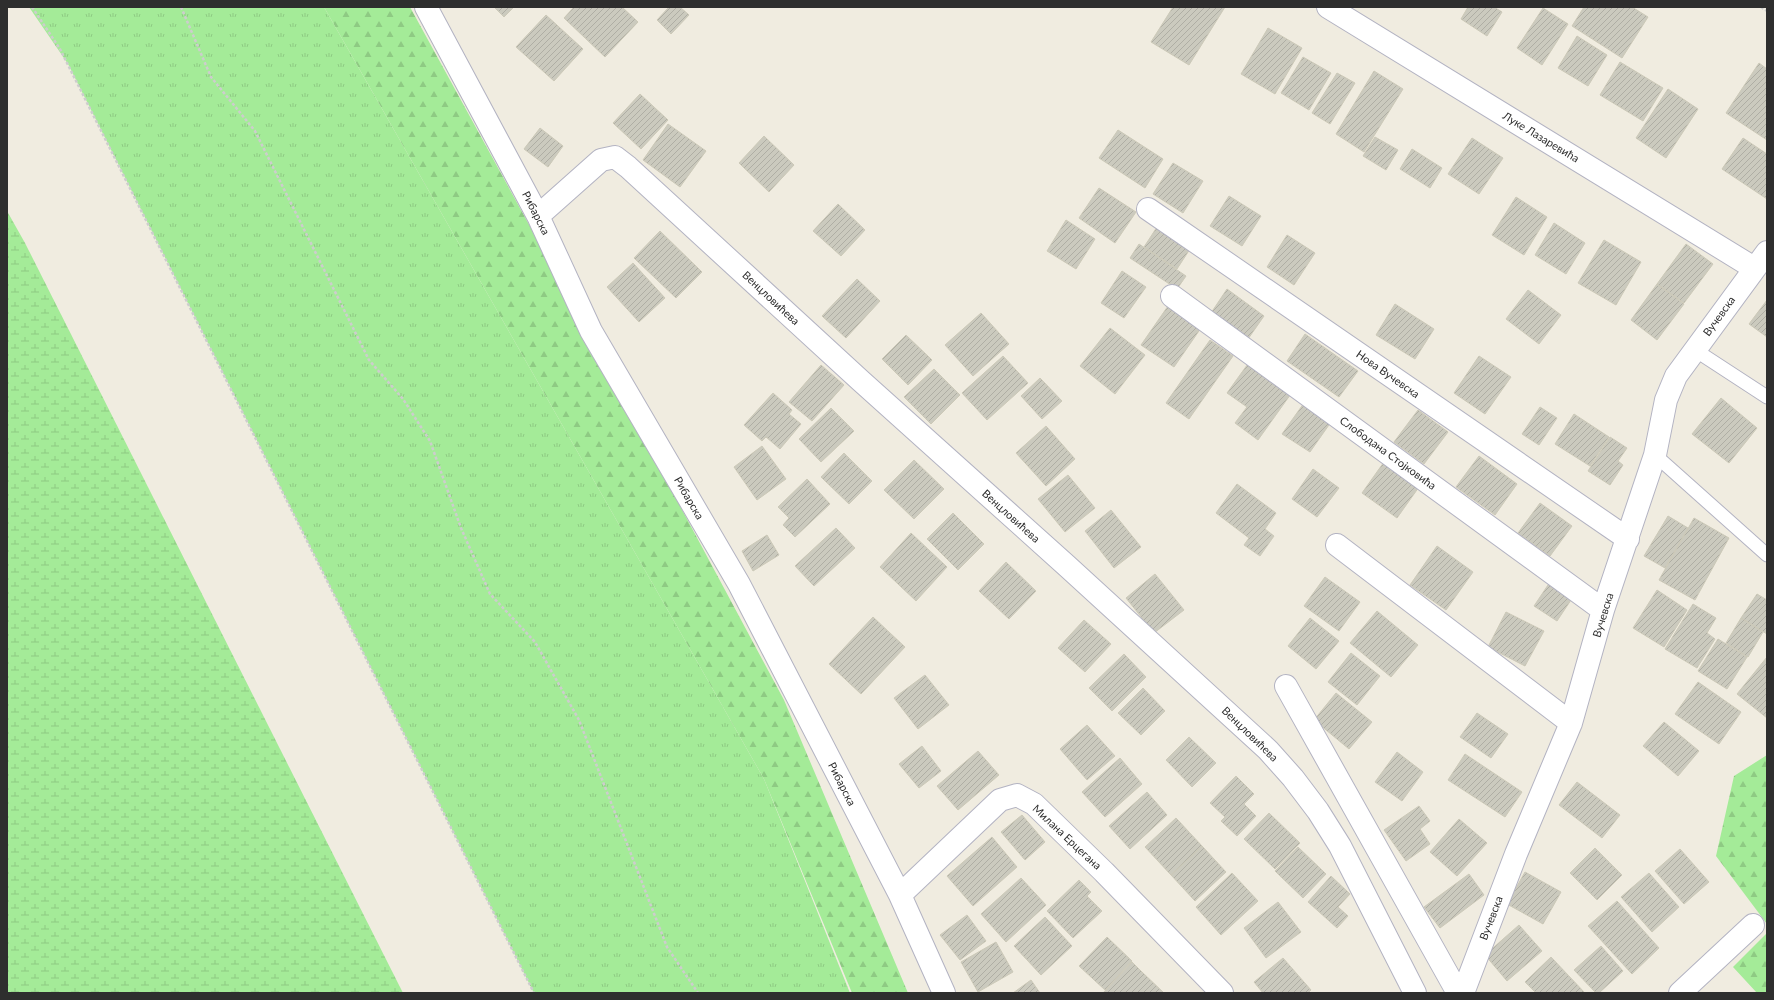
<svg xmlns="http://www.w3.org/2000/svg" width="1774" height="1000" viewBox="0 0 1774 1000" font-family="Lato,sans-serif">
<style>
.grass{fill:url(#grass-tufts)}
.forest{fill:url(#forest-firs)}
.wetland{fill:url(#wetland-marsh)}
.building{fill:url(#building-hatch);stroke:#ccc9b8}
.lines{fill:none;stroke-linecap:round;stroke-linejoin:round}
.lane-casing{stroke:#b3b3c2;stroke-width:15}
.street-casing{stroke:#b3b3c2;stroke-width:24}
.path{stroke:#cdcdcd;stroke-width:2.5;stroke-dasharray:3 2;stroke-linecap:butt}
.lane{stroke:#fff;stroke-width:13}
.street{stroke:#fff;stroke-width:22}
.labels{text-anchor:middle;stroke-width:3;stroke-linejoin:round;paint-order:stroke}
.street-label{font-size:11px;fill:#2e2e2e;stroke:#fff}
</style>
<defs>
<pattern id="grass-tufts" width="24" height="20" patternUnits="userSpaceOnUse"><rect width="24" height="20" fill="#a4eb98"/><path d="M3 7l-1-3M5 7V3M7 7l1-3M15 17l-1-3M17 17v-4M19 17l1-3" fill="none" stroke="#8eca83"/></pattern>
<pattern id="forest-firs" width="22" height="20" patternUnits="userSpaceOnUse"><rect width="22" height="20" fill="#a4eb98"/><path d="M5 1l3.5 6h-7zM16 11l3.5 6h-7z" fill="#8eca83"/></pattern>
<pattern id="wetland-marsh" width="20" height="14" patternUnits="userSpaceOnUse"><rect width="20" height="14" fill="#a4eb98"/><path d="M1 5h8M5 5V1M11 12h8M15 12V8" fill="none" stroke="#8eca83"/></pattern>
<pattern id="building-hatch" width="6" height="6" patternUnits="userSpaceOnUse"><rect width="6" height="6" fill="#cbcabe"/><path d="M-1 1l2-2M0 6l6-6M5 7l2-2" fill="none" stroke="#afaea4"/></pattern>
</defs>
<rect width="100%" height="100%" fill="#f0ece0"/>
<!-- grass -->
<path class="grass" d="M29,7H324L764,779L850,993H534L68,64Z"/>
<!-- forest -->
<path class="forest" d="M324,7H410L538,241L784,700L908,993H852L764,779Z
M1767,755V924L1716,856L1734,776Z
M1767,933V993H1757L1733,967Z"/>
<!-- wetland -->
<path class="wetland" d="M7,211L25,243L403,993H7Z"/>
<!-- building -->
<path class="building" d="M494,7H514L504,17Z
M574,7H622L638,22L605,57L564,18Z
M669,7H680L689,15L671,34L657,20Z
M1173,7H1225L1189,65L1151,42Z
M1468,7H1494L1502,12L1487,36L1461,19Z
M1584,7H1632L1648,17L1622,58L1572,26Z
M1543,8L1568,24L1542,65L1517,48Z
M546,15L583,49L554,81L516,47Z
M1268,28L1302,48L1275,94L1241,74Z
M1577,36L1607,55L1588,86L1558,68Z
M1303,57L1331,73L1309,110L1281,93Z
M1620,62L1663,88L1643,121L1600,95Z
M1759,63L1767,69V140L1726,113Z
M1374,71L1403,89L1364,152L1336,134Z
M1337,73L1355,83L1330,124L1312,113Z
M1668,89L1698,109L1666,158L1636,138Z
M640,94L668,120L641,149L613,123Z
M668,124L706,151L680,187L643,160Z
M540,128L563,146L548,167L524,149Z
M1118,130L1163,159L1145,188L1099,158Z
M764,136L794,165L769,192L739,163Z
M1375,137L1398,150L1386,170L1363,156Z
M1472,138L1503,158L1479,194L1448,174Z
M1743,138L1767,154V199L1722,169Z
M1412,149L1442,168L1430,188L1400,169Z
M1173,163L1203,181L1183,213L1153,194Z
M1099,188L1136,212L1115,243L1079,218Z
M1229,196L1261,216L1242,246L1210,226Z
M1516,197L1547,217L1524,255L1492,235Z
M838,204L865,230L841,256L813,231Z
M1066,220L1095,239L1076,269L1047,251Z
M1554,223L1585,243L1566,274L1535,255Z
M1157,227L1190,249L1177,269L1144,247Z
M660,231L702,272L676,298L634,258Z
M1287,235L1315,253L1294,285L1267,267Z
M1604,240L1641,262L1616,305L1578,283Z
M1139,244L1186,276L1177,289L1130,258Z
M1686,244L1713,264L1684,303L1657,284Z
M633,263L665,298L639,322L607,287Z
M1122,271L1146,287L1124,318L1101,303Z
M857,279L880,301L846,338L822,316Z
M1657,284L1684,304L1657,340L1631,320Z
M1227,289L1264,316L1248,339L1211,313Z
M1528,290L1561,315L1539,344L1506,319Z
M1767,300V337L1749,324Z
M1395,304L1434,329L1415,359L1376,335Z
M1168,306L1201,328L1174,367L1141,345Z
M981,313L1009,344L973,376L945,345Z
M1110,328L1145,355L1115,394L1080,366Z
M1305,334L1358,371L1339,397L1287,361Z
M906,335L932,360L908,385L882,359Z
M1210,340L1233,356L1189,419L1166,403Z
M1003,356L1028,383L987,420L962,393Z
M1479,356L1511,377L1485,414L1454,393Z
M1250,361L1293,391L1258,440L1235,423L1247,407L1227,393Z
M821,365L844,385L812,421L789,402Z
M934,369L960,395L931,424L904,397Z
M1040,378L1062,401L1042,419L1021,396Z
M773,393L792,410L789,414L801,424L780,449L766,437L762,441L744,425Z
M1721,398L1757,428L1729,463L1692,434Z
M1304,403L1331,422L1310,452L1282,434Z
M1540,407L1557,418L1539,445L1522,434Z
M831,408L854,431L821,462L799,439Z
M1418,410L1448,432L1424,464L1394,442Z
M1574,414L1609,437L1590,466L1555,444Z
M1046,426L1075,459L1046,486L1016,453Z
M1610,437L1627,448L1618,461L1623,465L1610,485L1588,471Z
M762,446L786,479L757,500L734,467Z
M844,453L872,481L849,504L821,477Z
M1479,456L1517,484L1495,515L1456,487Z
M914,460L944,489L914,519L884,490Z
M1384,462L1419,487L1397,518L1362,493Z
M1313,469L1339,488L1317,517L1292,499Z
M1068,475L1095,508L1065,532L1038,499Z
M807,479L830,504L795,537L783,525L789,518L778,507Z
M1237,484L1276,513L1265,529L1274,536L1260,556L1244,545L1249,538L1216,513Z
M1540,503L1572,526L1550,556L1518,533Z
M1111,510L1141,547L1114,568L1085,531Z
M953,513L984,544L958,570L927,539Z
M1668,516L1688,528L1665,568L1644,556Z
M1694,518L1729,538L1695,600L1659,580Z
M836,528L855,548L814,586L795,566Z
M911,533L947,567L916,601L880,567Z
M767,535L779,555L753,571L742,551Z
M1437,546L1473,572L1446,610L1410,585Z
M1006,562L1036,591L1009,619L979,591Z
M1155,574L1184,610L1154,633L1126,598Z
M1325,577L1360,602L1339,631L1304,606Z
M1550,582L1573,597L1557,621L1534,606Z
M1657,590L1687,610L1664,647L1633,628Z
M1757,594L1767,600V634L1741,618Z
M1693,604L1716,618L1707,633L1715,639L1697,668L1665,649Z
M1377,611L1418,645L1391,677L1350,643Z
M1506,612L1544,631L1525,666L1488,647Z
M873,617L905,647L861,694L829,664Z
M1310,618L1339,641L1316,669L1288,646Z
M1741,618L1763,632L1748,657L1726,643Z
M1084,620L1111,644L1085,672L1058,648Z
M1718,639L1747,657L1727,689L1698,671Z
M1351,653L1380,676L1357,705L1328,682Z
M1124,654L1146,677L1112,711L1089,688Z
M1767,657V718L1737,694Z
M925,675L949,705L918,729L894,698Z
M1698,682L1741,712L1719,744L1675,714Z
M1143,688L1165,711L1141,735L1118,713Z
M1336,693L1372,722L1349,749L1314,720Z
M1477,713L1508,734L1491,758L1460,737Z
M1664,722L1699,751L1678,776L1643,746Z
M1087,725L1115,756L1087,780L1060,749Z
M1189,737L1216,763L1192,787L1166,760Z
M922,746L941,771L919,788L899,764Z
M978,751L999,775L958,810L937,786Z
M1397,752L1423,772L1402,801L1375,782Z
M1465,754L1522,792L1505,817L1448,780Z
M1120,758L1142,784L1105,817L1082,792Z
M1236,776L1254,794L1244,804L1256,816L1237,836L1221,821L1225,817L1210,803Z
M1577,782L1620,815L1602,838L1559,805Z
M1147,792L1167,815L1130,849L1109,826Z
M1419,806L1430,821L1420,829L1430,844L1406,861L1384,830Z
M1269,813L1300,843L1275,869L1244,839Z
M1022,815L1045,842L1025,860L1001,832Z
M1176,818L1202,846L1171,875L1145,847Z
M1459,819L1487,843L1457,876L1430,852Z
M992,837L1017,867L973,906L947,876Z
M1202,846L1226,872L1195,901L1171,875Z
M1298,847L1326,874L1303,898L1275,871Z
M1595,848L1622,875L1597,900L1570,873Z
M1680,849L1709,882L1684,904L1655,871Z
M1525,872L1561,892L1543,924L1507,904Z
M1232,873L1258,901L1221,935L1196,907Z
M1649,873L1679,907L1652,932L1621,897Z
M1469,874L1484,895L1440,928L1424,907Z
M1331,876L1350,894L1338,907L1348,916L1337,928L1308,902Z
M1021,878L1046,905L1006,942L981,914Z
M1079,880L1091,892L1087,896L1102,911L1073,938L1047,911Z
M1617,901L1659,948L1632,974L1588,926Z
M1278,902L1301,932L1266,958L1244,928Z
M967,915L986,941L960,960L940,935Z
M1045,917L1072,946L1041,975L1014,946Z
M1519,925L1542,951L1507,981L1485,955Z
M1107,937L1132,961L1105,990L1079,966Z
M996,942L1013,972L978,992L961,962Z
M1601,946L1623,971L1599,993H1596L1574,970Z
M1551,957L1585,993H1536L1525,982Z
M1283,958L1311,990L1308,993H1263L1254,982Z
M1132,962L1142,972L1164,993H1103Z
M1031,980L1040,993H1013Z"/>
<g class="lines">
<defs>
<path id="lane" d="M1695,350L1767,397
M1655,455L1767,555"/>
<path id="street" d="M426,7L538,216L591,331L739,584L900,895L944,993
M1328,7L1754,268
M1148,209L1628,539
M538,216L601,160L615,157L628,167L861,381L1067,566L1268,750L1293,778L1318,811L1340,846L1415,993
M1172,296L1603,610
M1337,545L1571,723
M1286,686L1458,993
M900,895L1000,800L1017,795L1034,804L1104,872L1222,993
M1463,993L1516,854L1571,723L1603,610L1655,455L1666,400L1676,376L1767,252
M1680,993L1753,925"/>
</defs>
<!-- lane casing -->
<use href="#lane" class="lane-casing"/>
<!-- street casing -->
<use href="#street" class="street-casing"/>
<!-- path -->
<path class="path" d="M32,7L60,49L534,993
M181,7L211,77L255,131L369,360L403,399L430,441L461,528L490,594L535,642L579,720L667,947L698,993
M1761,7L1767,11"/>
<!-- lane -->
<use href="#lane" class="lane"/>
<!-- street -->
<use href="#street" class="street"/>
</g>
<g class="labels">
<!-- street labels -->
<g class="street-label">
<text transform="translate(1541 137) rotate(31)" y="4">Луке Лазаревића</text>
<text transform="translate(536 213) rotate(63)" y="4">Рибарска</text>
<text transform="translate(771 298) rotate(43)" y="4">Венцловићева</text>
<text transform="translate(1719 316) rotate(-54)" y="4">Вучевска</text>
<text transform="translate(1388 374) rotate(35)" y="4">Нова Вучевска</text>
<text transform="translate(1388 453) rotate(36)" y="4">Слободана Стојковића</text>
<text transform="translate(689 498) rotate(60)" y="4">Рибарска</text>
<text transform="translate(1011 516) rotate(42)" y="4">Венцловићева</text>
<text transform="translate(1603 615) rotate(-73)" y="4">Вучевска</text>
<text transform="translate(1250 734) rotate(44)" y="4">Венцловићева</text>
<text transform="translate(842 784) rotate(63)" y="4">Рибарска</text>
<text transform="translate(1067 837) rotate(43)" y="4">Милана Ерцегана</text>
<text transform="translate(1491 918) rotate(-69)" y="4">Вучевска</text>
</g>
</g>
<!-- border -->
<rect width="1774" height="1000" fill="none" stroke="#2e2e2e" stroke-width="16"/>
</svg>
